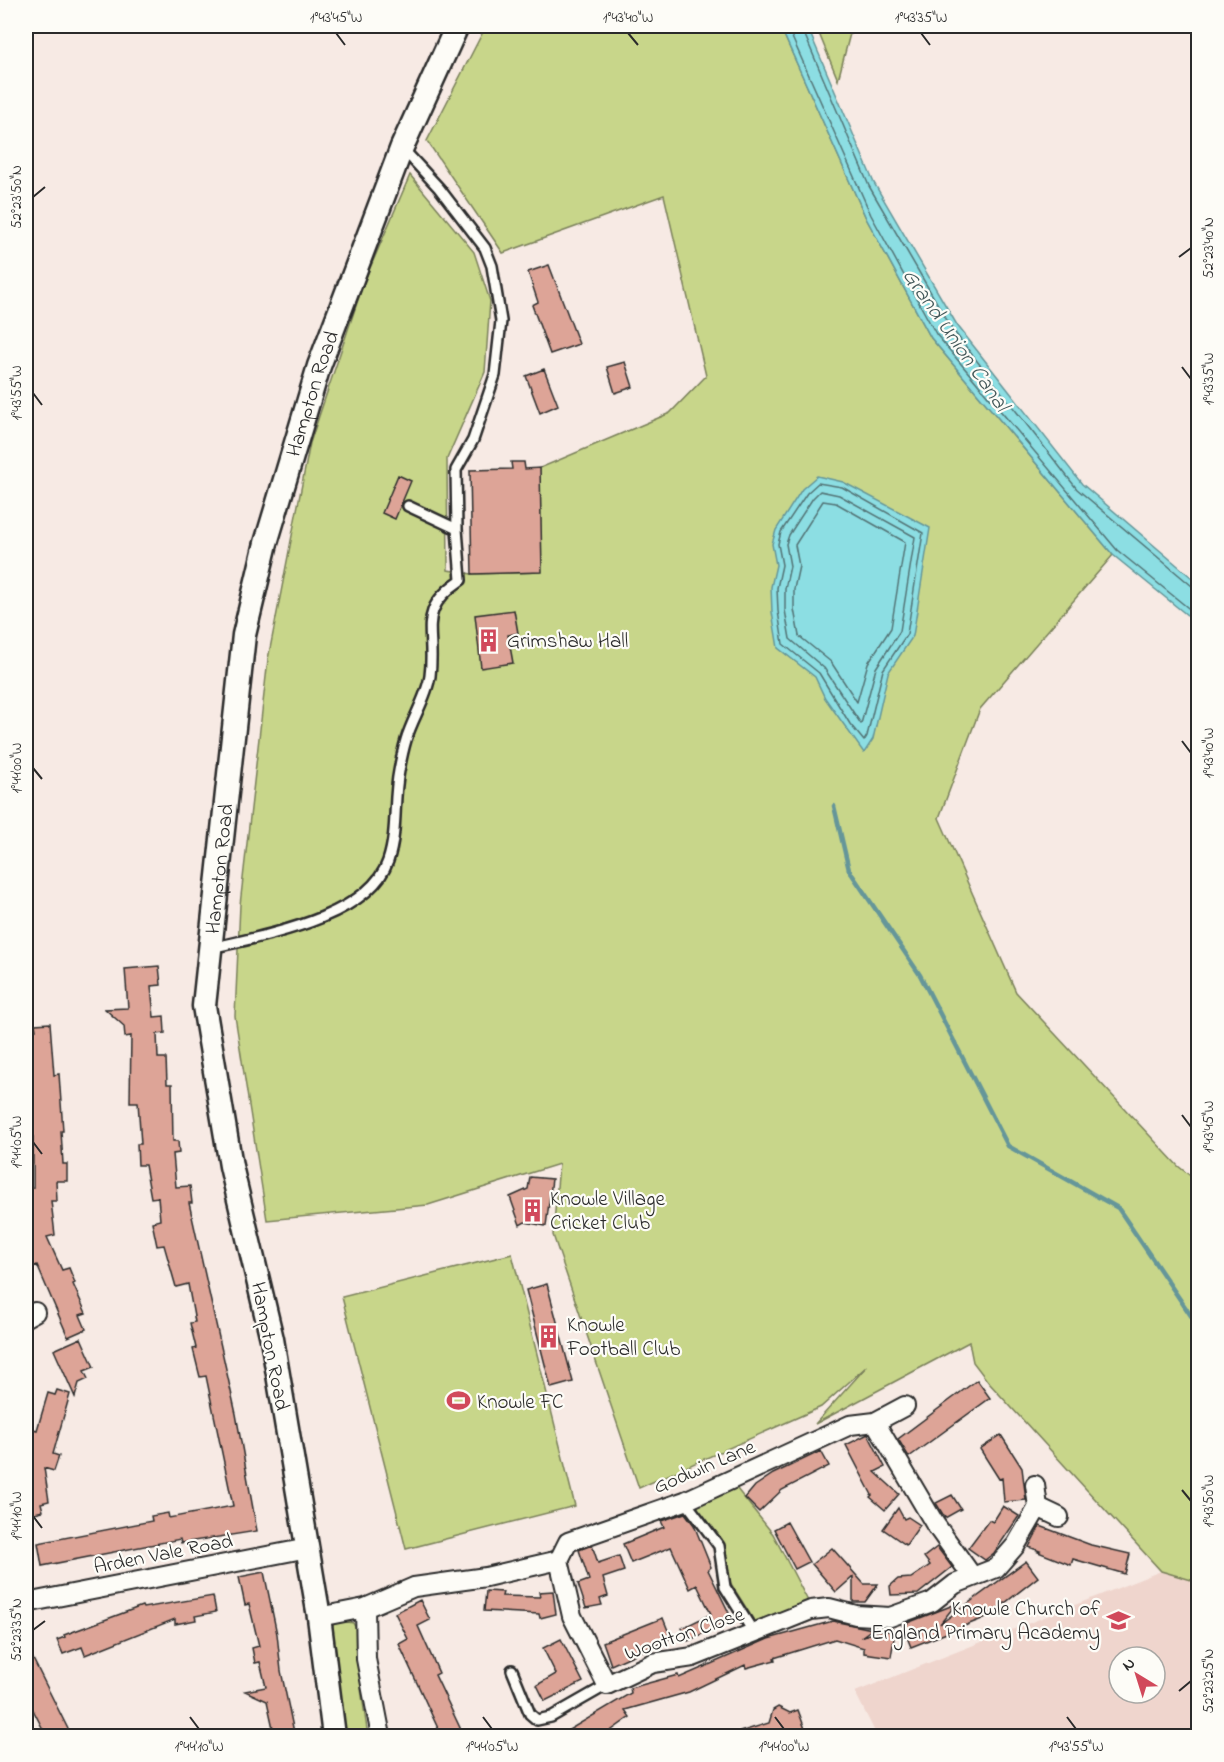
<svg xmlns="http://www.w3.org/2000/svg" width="1224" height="1762" viewBox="0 0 1224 1762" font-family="'Indie Flower',sans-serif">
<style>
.built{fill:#efd5cd;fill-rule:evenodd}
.green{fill:#c8d68a;stroke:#7a805a;stroke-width:1.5}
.water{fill:#8cdee3;stroke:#659699;stroke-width:1.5}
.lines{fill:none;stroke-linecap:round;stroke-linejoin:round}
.shore{stroke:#527375;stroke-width:1.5}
.stream{stroke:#659699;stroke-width:4.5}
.building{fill:#dda497;stroke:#2b2b2b;stroke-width:1.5}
.service-casing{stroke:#2b2b2b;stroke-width:14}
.minor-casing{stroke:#2b2b2b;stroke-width:22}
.tertiary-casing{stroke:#2b2b2b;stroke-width:27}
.service{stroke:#fdfcf7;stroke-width:9}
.minor{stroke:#fdfcf7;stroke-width:18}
.tertiary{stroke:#fdfcf7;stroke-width:22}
.ticks{fill:none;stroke:#2b2b2b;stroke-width:2}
.labels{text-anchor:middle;stroke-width:4.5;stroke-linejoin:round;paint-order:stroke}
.street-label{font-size:21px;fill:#2b2b2b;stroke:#fdfcf7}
.poi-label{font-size:21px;fill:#2b2b2b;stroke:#fdfcf7;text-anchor:start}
.water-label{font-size:22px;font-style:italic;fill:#435859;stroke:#fdfcf7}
.neatline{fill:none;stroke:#2b2b2b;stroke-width:2}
.ticks-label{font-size:15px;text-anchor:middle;fill:#2b2b2b}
</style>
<rect width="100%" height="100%" fill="#f7eae4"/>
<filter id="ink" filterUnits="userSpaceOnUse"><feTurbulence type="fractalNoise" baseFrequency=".0167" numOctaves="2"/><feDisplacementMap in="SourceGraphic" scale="12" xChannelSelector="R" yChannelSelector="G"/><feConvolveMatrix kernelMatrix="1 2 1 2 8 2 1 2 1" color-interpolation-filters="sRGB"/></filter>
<g filter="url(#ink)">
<!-- built -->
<path class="built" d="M1161,1571L1198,1582V1736H877L855,1692ZM1119,1657H1155V1693H1119Z"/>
<!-- green -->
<path class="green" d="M486,26H780L866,218L931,338L1113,555L980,709L939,818L1016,992L1178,1166L1198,1182V1582L1161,1571L989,1383L973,1362L969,1342L815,1424L867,1366L821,1407L639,1488L553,1235L559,1164L428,1205L267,1220L235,1016L240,905L268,659L310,443L364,282L410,175L474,252L490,301L485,372L447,459L448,570L472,574L541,572L540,468L670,413L706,376L664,195L503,253L427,141Z
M816,26H852L838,80Z
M512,1254L575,1506L406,1549L342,1297Z
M733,1484L773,1534L809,1603L755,1622L728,1579L722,1539L690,1503Z
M343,1621L353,1623L358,1633L361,1689L368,1736H340L327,1636L333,1624Z"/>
<!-- water -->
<path class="water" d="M780,26H807L874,183L957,325L1082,484L1198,583V624L1113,555L931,338L866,218Z
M817,476L843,482L930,528L913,636L888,673L873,739L864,753L825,698L815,677L778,648L772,612L771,587L776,565L772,544L776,530L802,489Z"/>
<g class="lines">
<!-- shore -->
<path class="shore" d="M787,26L871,215L936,334L1117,550L1198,616
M801,26L869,186L952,329L1077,489L1192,586L1198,587
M818,483L842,487L923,533L907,634L883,670L867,736L864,741L850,724L819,673L783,644L778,611L777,588L782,565L778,544L781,532L807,493Z
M820,491L839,495L915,537L900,631L876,668L861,724L824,668L790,639L785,610V589L790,566L786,544L789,535L813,498Z
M823,501L836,503L905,542L891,628L868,663L857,702L831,662L799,636L794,609V589L799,566L795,545Z"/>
<!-- stream -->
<path class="stream" d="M834,806L849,870L920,975L1008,1146L1118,1208L1198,1326"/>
</g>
<!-- building -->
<path class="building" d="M549,265L579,344L550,354L532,305L538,302L528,272Z
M625,362L633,387L615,393L607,367Z
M544,369L558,405L540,413L526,376Z
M511,462H524L525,469L540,468L542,572L472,574L470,470L512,469Z
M398,475L411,481L395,519L382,513Z
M514,610L518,633L508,635L513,663L481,668L475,615Z
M159,966L161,985L151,986L154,1017L164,1016L165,1033L157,1034L158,1058H166L167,1084H172L173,1141H178L179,1153L173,1154L176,1187L190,1186L192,1203H189L236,1414L257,1531L181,1543L180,1539L42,1566L38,1543L152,1521L151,1516L168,1513L169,1518L233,1506L206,1376L200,1377L193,1349L196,1348L190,1323L195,1322L188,1284L176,1287L164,1245L157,1246L152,1222L160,1220L158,1197L151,1198L145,1165H138L137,1144H141L138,1102H130L131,1036L125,1037L124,1026L105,1009L128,1008L125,969Z
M50,1023L54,1075L59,1074L63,1131H61L63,1164H67V1181H56L57,1201H51L55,1235L47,1237L62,1270L69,1268L75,1283L73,1284L86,1313L80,1315L86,1329L68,1337L37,1265L31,1268L26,1252V1248L30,1246L26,1221V1188H33V1114L31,1086H28L26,1031L36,1030L35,1024Z
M530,1177L552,1179L546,1226L525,1222L520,1225L510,1197L528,1189Z
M547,1284L573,1382L551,1388L526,1290Z
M81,1338L94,1367L84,1371L88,1379L79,1383L75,1397L54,1350Z
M977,1380L990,1398L909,1457L898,1439Z
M57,1390L70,1394L53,1454L59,1456L54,1471L44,1468L49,1501L41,1503L43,1511L26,1515V1451L33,1429L37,1430L48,1393L55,1395Z
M868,1434L885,1467L875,1472L899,1494L885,1510L870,1497L872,1495L846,1445Z
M1001,1435L1022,1468L1026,1500L1004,1502L1002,1478L999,1479L980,1449Z
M821,1451L829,1466L782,1490L759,1512L745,1498L755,1486L773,1474Z
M952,1495L961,1509L945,1518L936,1503Z
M1003,1506L1019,1516L994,1553L985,1560L968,1548L989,1520L993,1522Z
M898,1508L904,1519L908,1517L920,1525L906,1545L883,1529Z
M685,1513L694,1525L711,1567L708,1570L732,1619L688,1641L682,1628L711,1614L697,1585L690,1589L671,1547L631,1563L623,1544L664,1527L661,1521Z
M787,1522L809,1562L795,1569L774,1529Z
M1040,1526L1091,1545L1130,1554L1125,1574L1073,1559L1071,1565L1038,1552L1040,1551L1029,1547Z
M592,1545L598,1563L619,1556L624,1571L603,1578L608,1596L600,1599L602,1605L586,1608L578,1584L589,1580L579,1550Z
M937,1547L952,1567L918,1594L891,1595L890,1586L898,1579L911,1578L930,1565L924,1557Z
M832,1548L864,1584H878L865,1602H853V1577L836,1592L812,1564Z
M1026,1561L1038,1577L987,1617L911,1647L902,1625L956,1604L940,1624Z
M264,1572L277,1634L281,1671L295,1737H275L267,1701L245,1691L266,1687L260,1662L255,1663L252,1648L259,1646L249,1604L245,1605L239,1577Z
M486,1591L503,1592L502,1596L540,1597L539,1592L553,1591L556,1614L540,1618L539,1614L484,1611Z
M213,1596L216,1612L195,1616L196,1620L175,1624V1619L85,1655L82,1647L63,1654L57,1640L65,1637L64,1635L142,1606L143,1608Z
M420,1600L430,1620L418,1626L439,1673L435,1675L463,1734L454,1737H442L399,1644L408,1639L395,1613Z
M663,1618L671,1638L611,1665L603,1642Z
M833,1621L872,1629L861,1637L880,1630L895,1632L891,1657L864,1653V1648L835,1639L774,1658L775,1660L746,1668L745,1665L689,1692L625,1710L630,1717L602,1737H557L631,1693L630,1688L678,1675L679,1678L768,1639Z
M561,1639L583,1682L545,1701L537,1685L556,1674L543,1648Z
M26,1645L72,1737H47L29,1702L26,1704Z
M778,1707L790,1713L798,1710L808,1737H734L733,1734L769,1723L773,1710Z"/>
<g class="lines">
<defs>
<path id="service" d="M403,149L439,188L485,248L492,266L501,321L495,375L473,440L456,470L457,529
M211,948C262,936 369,918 388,861C398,831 393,801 399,771C401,760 403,750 406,740C412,719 427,697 430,676C436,630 415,611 461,580L457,529L408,506
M685,1501L719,1546L725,1587L754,1633
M512,1670L530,1714L537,1720L551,1717L607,1685"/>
<path id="minor" d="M26,1317L35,1312
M875,1422L905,1406
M1035,1485L1038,1507L1059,1517
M559,1560L572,1616L607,1685L653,1663L693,1657L811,1610L829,1608L856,1615L890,1617L932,1602L955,1584L996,1568L1016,1545L1038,1507
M559,1560L568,1542L685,1501L850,1425L875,1422L935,1524L972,1576
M26,1603L308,1548
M365,1608L366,1659L381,1736
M319,1617L365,1608L414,1587L486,1577L559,1560"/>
<g id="tertiary">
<path id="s1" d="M334,1736L319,1617L272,1339L231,1166L204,1006L244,635L266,543L319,366L402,147L457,26"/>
</g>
</defs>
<!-- service casing -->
<use href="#service" class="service-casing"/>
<!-- minor casing -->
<use href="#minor" class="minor-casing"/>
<!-- tertiary casing -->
<use href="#tertiary" class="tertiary-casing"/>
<!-- service -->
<use href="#service" class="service"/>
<!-- minor -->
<use href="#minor" class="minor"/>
<!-- tertiary -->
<use href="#tertiary" class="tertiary"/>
</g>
</g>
<!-- ticks -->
<path class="ticks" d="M336,33L345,45M628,33L638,45M921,33L930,45M33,197L45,187M1179,257L1191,248M1182,367L1191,379M33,393L42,405M1182,741L1191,753M33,768L42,779M1182,1115L1191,1127M33,1142L42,1154M1182,1490L1191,1501M33,1516L42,1528M33,1630L45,1621M1179,1691L1191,1681M190,1717L199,1729M483,1717L492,1729M775,1717L784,1729M1067,1717L1076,1729"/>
<!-- icons -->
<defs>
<symbol id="building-bare" viewBox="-9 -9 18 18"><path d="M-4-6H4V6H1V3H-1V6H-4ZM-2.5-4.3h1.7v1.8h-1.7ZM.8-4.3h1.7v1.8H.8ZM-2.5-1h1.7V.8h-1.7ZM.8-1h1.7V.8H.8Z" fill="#d1495b" stroke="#fdfcf7" stroke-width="2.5" paint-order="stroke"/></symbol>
<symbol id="stadium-bare" viewBox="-9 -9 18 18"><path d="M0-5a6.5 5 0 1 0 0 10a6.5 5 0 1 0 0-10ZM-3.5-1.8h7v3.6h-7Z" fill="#d1495b" stroke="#fdfcf7" stroke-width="2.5" paint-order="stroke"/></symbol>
<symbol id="school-bare" viewBox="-9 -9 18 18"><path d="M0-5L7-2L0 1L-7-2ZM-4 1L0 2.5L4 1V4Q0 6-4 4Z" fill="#d1495b" stroke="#fdfcf7" stroke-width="2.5" paint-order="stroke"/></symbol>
</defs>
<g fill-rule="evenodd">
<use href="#building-bare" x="472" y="624" width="33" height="33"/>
<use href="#building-bare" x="516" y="1194" width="33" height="33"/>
<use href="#building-bare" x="532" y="1320" width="33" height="33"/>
<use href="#stadium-bare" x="442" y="1384" width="33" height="33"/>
<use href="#school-bare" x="1102" y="1604" width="33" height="33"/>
</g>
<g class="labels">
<!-- street labels -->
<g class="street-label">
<text dy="7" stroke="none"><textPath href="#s1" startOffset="1366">Hampton Road</textPath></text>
<text dy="7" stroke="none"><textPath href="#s1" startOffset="880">Hampton Road</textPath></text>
<text transform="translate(271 1346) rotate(79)" y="7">Hampton Road</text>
<text transform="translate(704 1466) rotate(-23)" y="7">Godwin Lane</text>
<text transform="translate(163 1553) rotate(-11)" y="7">Arden Vale Road</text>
<text transform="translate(684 1633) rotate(-19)" y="7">Wootton Close</text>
</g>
<!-- poi labels -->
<g class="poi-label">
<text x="507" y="647">Grimshaw Hall</text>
<text x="550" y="1205">Knowle Village<tspan x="550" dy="24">Cricket Club</tspan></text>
<text x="567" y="1331">Knowle<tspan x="567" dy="24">Football Club</tspan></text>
<text x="477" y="1408">Knowle FC</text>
<text x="1100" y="1615" text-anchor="end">Knowle Church of<tspan x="1100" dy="24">England Primary Academy</tspan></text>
</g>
<!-- water labels -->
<g class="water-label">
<text transform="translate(957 339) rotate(55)" y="8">Grand Union Canal</text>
</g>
</g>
<!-- margin -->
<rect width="1224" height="1762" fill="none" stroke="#fdfcf7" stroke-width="66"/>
<!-- north arrow -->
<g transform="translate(1137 1675) rotate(322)"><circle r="28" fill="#fdfcf7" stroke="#a9a8a5" stroke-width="1.5"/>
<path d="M0-4.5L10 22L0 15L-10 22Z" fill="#d1495b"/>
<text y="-9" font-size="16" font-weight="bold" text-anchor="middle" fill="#2b2b2b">N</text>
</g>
<rect x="33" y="33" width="1158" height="1696" class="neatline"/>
<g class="ticks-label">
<text x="336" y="22">1°43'45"W</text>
<text x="628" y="22">1°43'40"W</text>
<text x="921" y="22">1°43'35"W</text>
<text transform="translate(16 197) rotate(-90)" y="5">52°23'50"N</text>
<text transform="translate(1208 248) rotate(-90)" y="5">52°23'40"N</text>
<text transform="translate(1208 379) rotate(-90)" y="5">1°43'35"W</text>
<text transform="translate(16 393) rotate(-90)" y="5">1°43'55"W</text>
<text transform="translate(1208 753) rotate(-90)" y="5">1°43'40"W</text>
<text transform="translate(16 768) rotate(-90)" y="5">1°44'00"W</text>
<text transform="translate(1208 1127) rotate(-90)" y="5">1°43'45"W</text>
<text transform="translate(16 1142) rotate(-90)" y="5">1°44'05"W</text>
<text transform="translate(1208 1501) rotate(-90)" y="5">1°43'50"W</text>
<text transform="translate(16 1516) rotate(-90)" y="5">1°44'10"W</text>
<text transform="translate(16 1630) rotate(-90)" y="5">52°23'35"N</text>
<text transform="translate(1208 1681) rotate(-90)" y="5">52°23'25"N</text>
<text x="199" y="1751">1°44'10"W</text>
<text x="492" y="1751">1°44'05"W</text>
<text x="784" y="1751">1°44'00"W</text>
<text x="1076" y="1751">1°43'55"W</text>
</g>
</svg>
